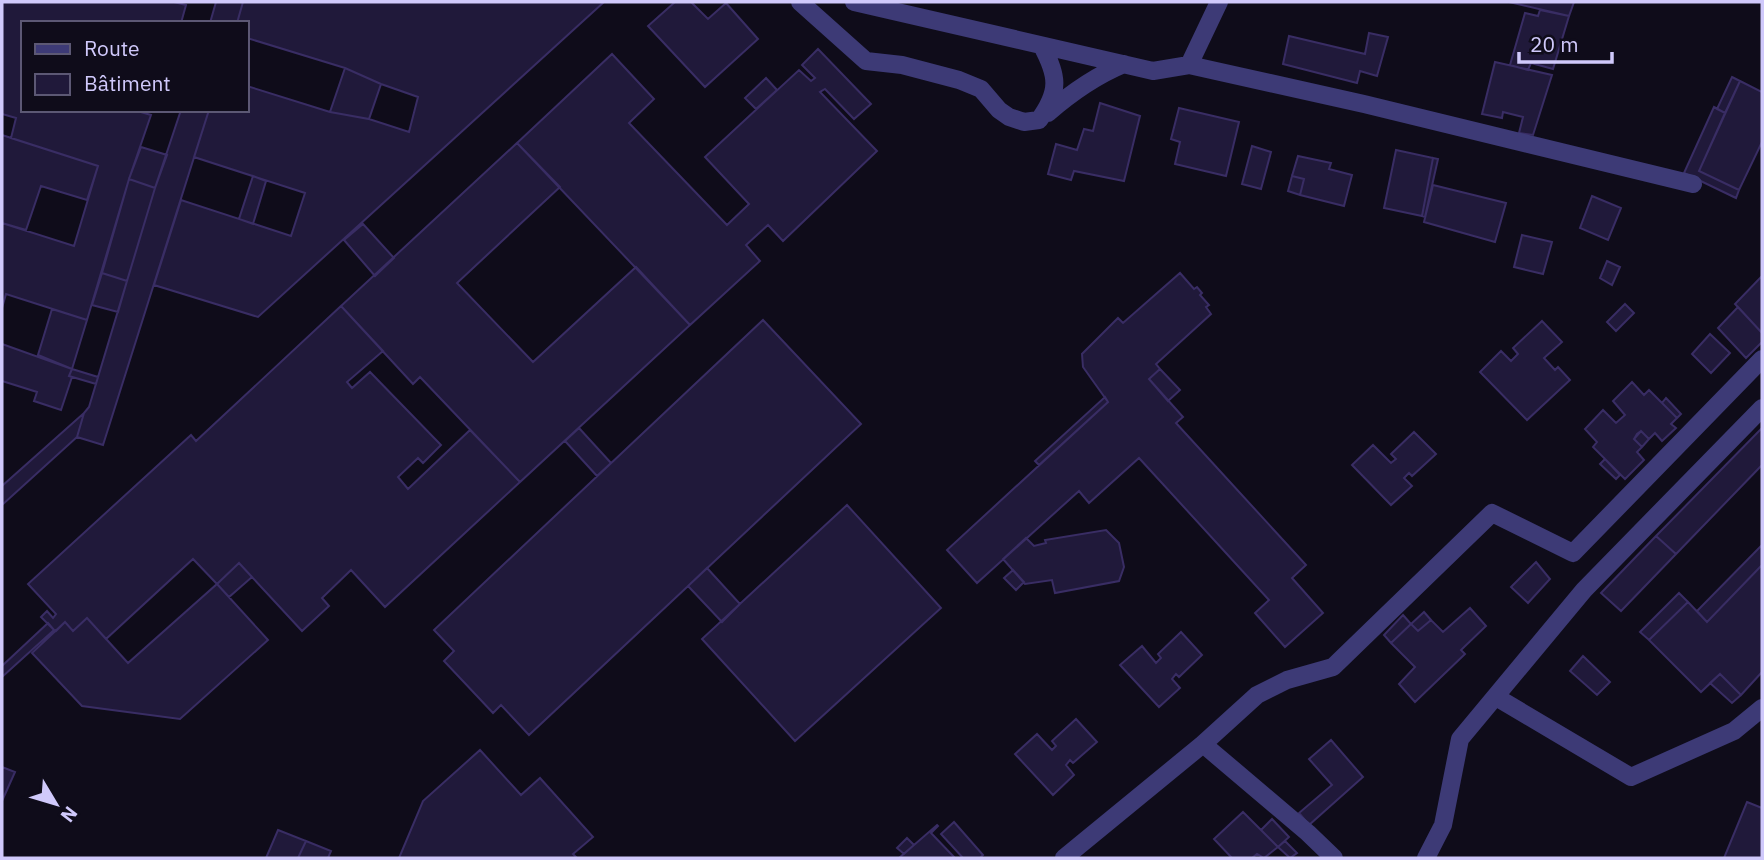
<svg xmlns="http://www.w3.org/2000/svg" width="1764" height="860" viewBox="0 0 1764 860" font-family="'IBM Plex Sans',sans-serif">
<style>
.building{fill:#20193a;stroke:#392d64;stroke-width:2}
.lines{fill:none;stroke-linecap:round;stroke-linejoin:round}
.street{stroke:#3d3a76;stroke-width:18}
</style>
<rect width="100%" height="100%" fill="#0f0c1a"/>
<!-- building -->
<path class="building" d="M2,2H174L186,5L181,23H23V110H134L151,115L129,179L87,320L6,294L2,308V223L74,246L98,166L11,138L16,118L2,114Z
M216,2H243L237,23H210Z
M243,2H604L258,317L154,285L181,200L291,236L305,193L194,157L209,110H247V86L330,112L369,119L409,132L418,97L381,84L345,68L247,38V23H237Z
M675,2H691L708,19L726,3L758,39L705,87L648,26Z
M1509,2H1574L1569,16Z
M1540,10L1569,16L1553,69L1531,63L1528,70L1510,65L1525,13L1538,16Z
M1369,33L1388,37L1377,76L1360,71L1357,83L1283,64L1289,36L1365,54Z
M818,49L871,104L854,119L825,89L820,92L877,151L783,241L768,225L746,245L760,261L690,325L517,143L612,54L654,99L629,123L727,225L749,204L705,157L799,70L811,81L815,78L802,65Z
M1495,62L1552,75L1533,135L1519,133L1523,117L1503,112L1502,118L1482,114Z
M345,68L381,84L369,119L330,112Z
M1732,77L1740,81L1725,113L1717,109Z
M766,78L777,90L756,109L745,98Z
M1740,81L1762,92V142L1739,190L1699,171Z
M1100,103L1140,116L1124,181L1074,171L1071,180L1048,174L1056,144L1077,150L1084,129L1093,131Z
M1714,107L1725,113L1699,171L1739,190L1736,198L1684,173Z
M1179,108L1239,122L1226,176L1175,164L1180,142L1171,139Z
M181,110H209L103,445L77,437L84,413L89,407L155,188Z
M2,135L98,166L87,200L41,186L26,230L2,223Z
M517,143L560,187L457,283L533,362L636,267L690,325L520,482L420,377L413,384L341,306Z
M1252,146L1271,152L1261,189L1242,184Z
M141,147L167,155L155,188L129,179Z
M1396,150L1433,158L1422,216L1384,208Z
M1298,156L1331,163L1329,169L1352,175L1344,206L1300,195L1304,179L1292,176Z
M1433,158L1438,159L1425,217L1422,216Z
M253,176L266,181L253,224L239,219Z
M1292,176L1304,179L1300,195L1288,191Z
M129,179L155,188L127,281L102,273Z
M1433,185L1506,203L1495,242L1424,222Z
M1592,196L1621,208L1608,240L1580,228Z
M363,224L394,258L375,276L344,240Z
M1522,235L1552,242L1543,274L1514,267Z
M1607,261L1620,267L1612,285L1600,278Z
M102,273L127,281L118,312L92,305Z
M1180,273L1194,289L1197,287L1202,293L1200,295L1209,305L1206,307L1211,314L1156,364L1160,369L1149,379L1183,417L1176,423L1306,565L1292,578L1323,613L1285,647L1255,613L1269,600L1139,458L1089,503L1079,491L977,583L947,550L1108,402L1083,367L1082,354L1118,318L1123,323Z
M1762,276V333L1735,304Z
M1625,304L1634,313L1616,331L1607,322Z
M341,306L383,351L347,382L352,388L370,372L441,445L423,463L418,458L398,477L408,489L470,430L520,482L385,607L351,570L322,598L329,606L302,631L239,563L217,584L193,559L106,639L87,618L73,631L65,622L56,631L54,630L41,617L47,611L53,618L56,614L28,584L191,435L196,441Z
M1738,307L1762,333V342L1746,358L1718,328Z
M52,309L87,320L72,369L38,355Z
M763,320L861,424L529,735L501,705L493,713L444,661L454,651L434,630Z
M1542,321L1562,342L1544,358L1555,370L1558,367L1570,380L1527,420L1480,372L1501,351L1511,361L1518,354L1513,348Z
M1710,334L1730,353L1711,373L1692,354Z
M2,344L72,369L69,376L72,377L61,410L34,401L37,392L2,381Z
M72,369L98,377L96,384L69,376Z
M1160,369L1180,390L1168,401L1149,379Z
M1632,382L1644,395L1649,390L1677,418L1671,424L1676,428L1662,441L1655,433L1649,439L1641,431L1637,434L1634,439L1642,447L1637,452L1644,460L1625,479L1593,447L1597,442L1585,429L1603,410L1616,423L1625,415L1613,401Z
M1105,397L1108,402L1039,465L1035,461Z
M1666,398L1681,414L1677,418L1662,403Z
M84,413L77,437L2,505V486Z
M579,428L611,463L597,476L565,441Z
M1762,428V465L1676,554L1656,536Z
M1641,431L1649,439L1642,447L1634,439Z
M1414,432L1436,454L1412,476L1409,473L1404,478L1412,486L1391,505L1352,465L1373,445L1391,463L1396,459L1391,454Z
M1605,459L1620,475L1616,479L1600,464Z
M847,505L941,608L795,741L702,639Z
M1106,530L1119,543L1124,567L1119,581L1055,593L1052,580L1025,584L1003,559L1026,538L1034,546L1046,543L1045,540Z
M1656,536L1676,554L1621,611L1601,593Z
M1762,545V565L1707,622L1697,611Z
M1536,562L1550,579L1528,603L1511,587Z
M239,563L252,577L229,597L217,584Z
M1762,565V672L1741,695L1720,674L1701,692L1649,640L1688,602L1707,622Z
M707,568L740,604L722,622L688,586Z
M1013,570L1024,582L1016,590L1004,578Z
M217,584L268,640L180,719L82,706L32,653L65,622L73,631L87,618L128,663Z
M1679,593L1688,602L1649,640L1640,632Z
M1470,608L1486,626L1461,650L1465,654L1415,702L1399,684L1415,667L1391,643L1411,624L1418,631L1431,620L1443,632Z
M1424,612L1431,620L1418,631L1411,624Z
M1403,615L1411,624L1391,643L1384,635Z
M48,623L54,630L2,677V666Z
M1181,632L1202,655L1179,677L1176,674L1172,679L1180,688L1159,707L1120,665L1142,646L1156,663L1161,658L1158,654Z
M1583,656L1610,682L1597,695L1570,671Z
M1720,674L1741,695L1732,703L1710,683Z
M1076,719L1097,742L1073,763L1070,760L1066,765L1074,775L1053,795L1015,754L1037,734L1052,750L1056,746L1052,741Z
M1331,740L1363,777L1309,825L1299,813L1332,785L1309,759Z
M480,750L521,795L540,778L593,837L573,854L577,858H399L423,801Z
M2,767L15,772L2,801Z
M1747,802L1762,808V858H1724Z
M1243,812L1278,847L1264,858L1257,854L1252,858H1232L1214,839Z
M1272,819L1289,837L1278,847L1261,830Z
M954,822L983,855L980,858H963L941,834Z
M937,825L938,826L931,833L955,858H899Z
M278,830L306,841L298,858H266Z
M907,838L914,845L904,854L897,848Z
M306,841L331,851L328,858H298Z
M1285,841L1297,853L1290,858L1278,847Z"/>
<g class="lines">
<!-- street -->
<path class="street" d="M800,2L866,61L902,65L959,80L981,89L999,110L1009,117L1024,122L1039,120C1060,91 1058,76 1042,46
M854,2L1153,71L1189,65L1219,2
M1189,65L1364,104L1693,184
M1048,113C1071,93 1095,76 1124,64
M1496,697L1631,777L1734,731L1762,708
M1203,744L1308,833L1334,858
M1064,858L1203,744L1257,695L1287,680L1333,667L1492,513L1573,553L1762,359
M1426,858L1443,825L1460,739L1584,590L1762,408"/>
</g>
<!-- border -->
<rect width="1764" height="860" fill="none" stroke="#d0c9fb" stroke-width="7"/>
<!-- legend -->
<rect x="21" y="21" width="228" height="91" fill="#0f0c1a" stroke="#5c5874" stroke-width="2"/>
<rect x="35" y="44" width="35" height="10" fill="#3d3a76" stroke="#5c5874" stroke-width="2"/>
<text x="84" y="56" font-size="21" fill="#d0c9fb">Route</text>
<rect x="35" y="74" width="35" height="21" fill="#20193a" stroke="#5c5874" stroke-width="2"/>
<text x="84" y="91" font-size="21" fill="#d0c9fb">Bâtiment</text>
<!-- north arrow -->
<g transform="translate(56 804) rotate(128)" stroke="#0f0c1a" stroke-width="5" paint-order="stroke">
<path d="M0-5L12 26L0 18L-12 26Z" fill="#d0c9fb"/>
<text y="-10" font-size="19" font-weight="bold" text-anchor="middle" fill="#d0c9fb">N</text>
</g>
<!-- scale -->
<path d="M1519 52v10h93v-10" fill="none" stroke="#d0c9fb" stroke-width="3.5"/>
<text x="1530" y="52" font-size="21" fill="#d0c9fb" stroke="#0f0c1a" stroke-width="5" paint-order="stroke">20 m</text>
</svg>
